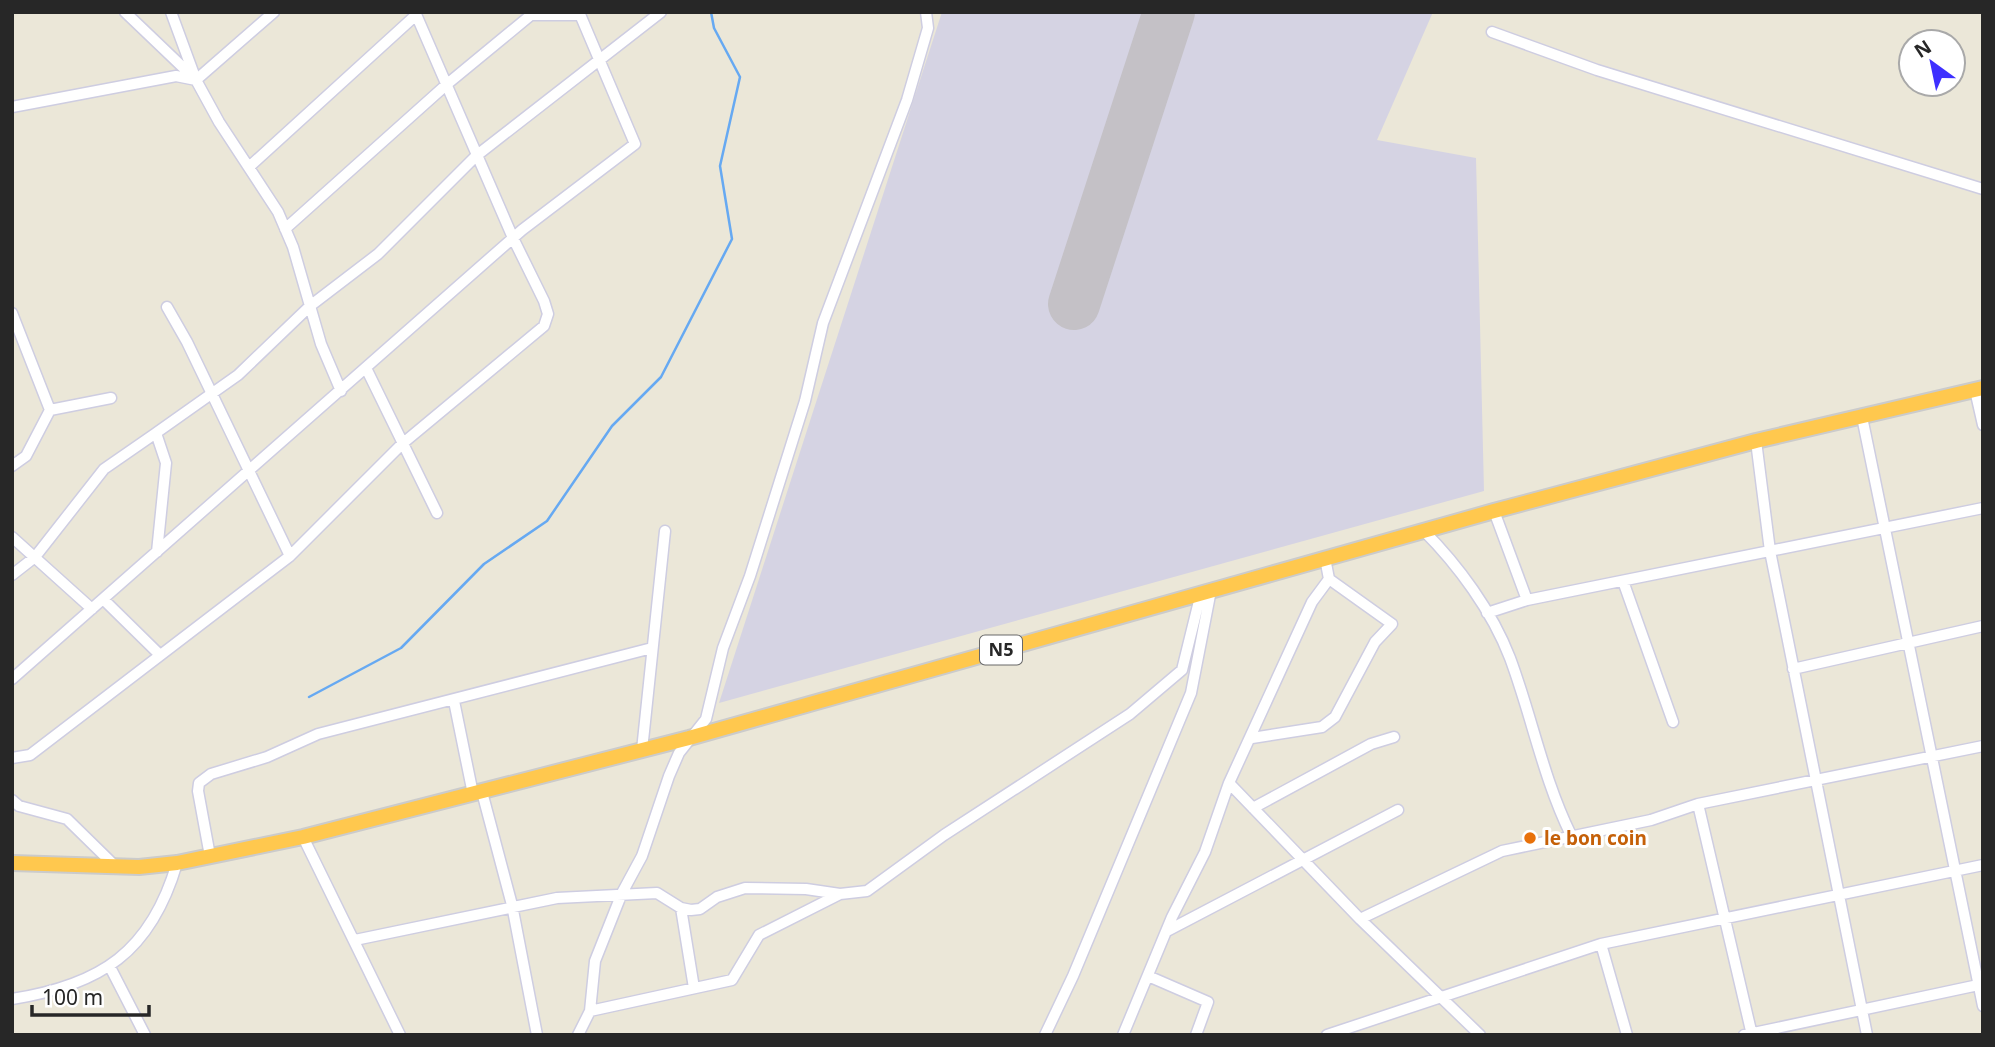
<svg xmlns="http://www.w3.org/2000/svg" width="1995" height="1047" viewBox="0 0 1995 1047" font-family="'Noto Sans',sans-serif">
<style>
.airport{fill:#d5d3e3}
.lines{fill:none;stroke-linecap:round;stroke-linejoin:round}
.stream{stroke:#66a9f2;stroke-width:2.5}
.runway{stroke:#c4c1c6;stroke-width:52}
.minor-casing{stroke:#cecde1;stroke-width:13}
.highway-casing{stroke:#cbcbcb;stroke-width:18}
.minor{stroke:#fff;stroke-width:10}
.highway{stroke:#ffc84e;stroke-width:14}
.food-dot{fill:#e8710a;stroke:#fff;stroke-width:2.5}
.labels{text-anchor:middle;stroke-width:6;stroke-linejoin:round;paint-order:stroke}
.shield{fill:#fff;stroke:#686868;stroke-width:2}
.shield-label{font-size:18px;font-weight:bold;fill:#272727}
.food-label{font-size:19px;font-weight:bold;fill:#c56008;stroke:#fff;text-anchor:start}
</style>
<rect width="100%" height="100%" fill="#ebe7d8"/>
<!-- airport -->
<path class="airport" d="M942,12H1433L1377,140L1476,158L1484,491L719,703Z"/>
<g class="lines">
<!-- stream -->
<path class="stream" d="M309,697L401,648L484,564L547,521L612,426L661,377L732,239L720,166L740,77L714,28L711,12"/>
<!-- runway -->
<path class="runway" d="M1074,304L1169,12"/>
<defs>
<path id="minor" d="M125,12L193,77
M171,12L196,80L219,122L278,212L293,247L321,344L341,391
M1492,32L1597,70L1983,189
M196,80L274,12
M12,107L176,76L196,80
M249,167L416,15
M285,229L446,85L531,15H580
M167,307L187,342L290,556
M12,313L50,410
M366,368L437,513
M1975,390L1983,425
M1862,417L1983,1006
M1756,441L1770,551L1867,1035
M12,466L26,456L50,410L111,398
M1494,511L1527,600L1983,508
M1423,530C1458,565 1492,611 1510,658C1532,717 1543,778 1571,835
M12,537L92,609
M157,552L166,463L156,433L238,375L310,306L378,254L476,156L661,12
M12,575L35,557L104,469L156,433
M1623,581L1673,722
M103,599L160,655
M1487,613L1527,600
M1793,669L1983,626
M12,679L522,230L635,144L579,12
M454,701L473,794
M1252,738L1322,727L1335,717L1375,642L1392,624L1329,579
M642,750L665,531
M12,758L30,755L290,556L402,444L544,326L548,314L544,301L513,238L415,12
M1229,783L1360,919L1480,1035
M482,792L512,905L537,1035
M12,800L19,806L67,819L116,867
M1698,804L1752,1035
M1253,808L1371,744L1394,737
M303,837L400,1035
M210,856L198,791L199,783L211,774L267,757L318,734L652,648
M681,908L694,988
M1360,919L1502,851L1651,820L1698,804L1983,746
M1167,931L1398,810
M355,940L557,898L657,893L681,908L691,910L700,909L717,897L745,888L806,889L840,894L867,891L944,835L1130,714L1182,670L1201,593
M1601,944L1627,1035
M110,967L145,1035
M1148,976L1208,1002L1196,1035
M12,999C101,985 151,952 177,863
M590,1011L732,980L759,935L840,894
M578,1035L590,1011L595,961L622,893L642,856L669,776L679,753L706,719L723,648L750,576L805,401L823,323L907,100L928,28L926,12
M1045,1035L1073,976L1191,693L1211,590
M1123,1035L1172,917L1205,852L1229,783L1312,602L1329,579L1325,558
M1327,1035L1601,944L1983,865
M1744,1035L1983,984"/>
<path id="highway" d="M12,863L139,867L177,863L303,837L689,738L1494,511L1756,441L1983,388"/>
</defs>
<!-- minor casing -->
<use href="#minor" class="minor-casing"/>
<!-- highway casing -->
<use href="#highway" class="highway-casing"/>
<!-- minor -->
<use href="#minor" class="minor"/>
<!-- highway -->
<use href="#highway" class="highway"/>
</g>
<!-- markers -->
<circle class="food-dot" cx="1530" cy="838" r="7"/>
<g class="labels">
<!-- shield labels -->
<rect class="shield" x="980" y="635.5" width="42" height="29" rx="5"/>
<g class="shield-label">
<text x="1001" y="656">N5</text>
</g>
<!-- food labels -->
<g class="food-label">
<text x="1544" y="845">le bon coin</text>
</g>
</g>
<!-- border -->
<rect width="1995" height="1047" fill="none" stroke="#272727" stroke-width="28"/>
<!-- north arrow -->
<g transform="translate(1932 63) rotate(327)"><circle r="33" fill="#ffffff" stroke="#a9a9a9" stroke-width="2"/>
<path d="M0-5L12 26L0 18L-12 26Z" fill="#3e30ff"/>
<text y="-10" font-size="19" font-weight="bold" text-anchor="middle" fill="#272727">N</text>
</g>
<!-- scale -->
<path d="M32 1005v10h117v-10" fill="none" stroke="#272727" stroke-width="3.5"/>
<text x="42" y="1005" font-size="21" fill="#272727" stroke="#ffffff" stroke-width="5" paint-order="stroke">100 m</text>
</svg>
